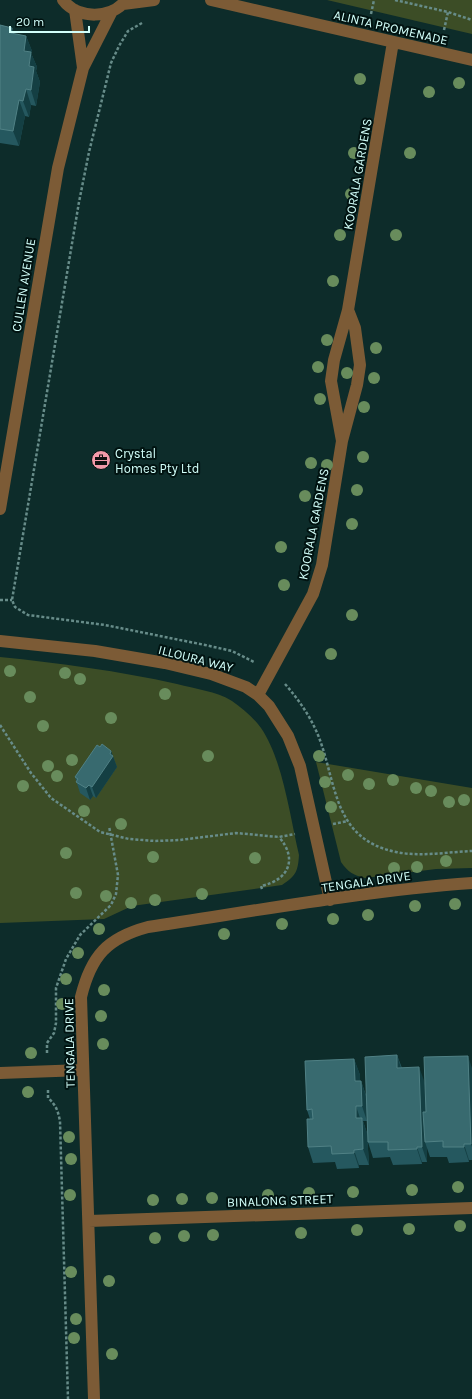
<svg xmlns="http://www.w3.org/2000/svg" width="472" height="1399" viewBox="0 0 472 1399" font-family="Karla,sans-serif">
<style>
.green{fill:#3c4d26}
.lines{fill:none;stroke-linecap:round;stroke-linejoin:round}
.path{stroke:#678c89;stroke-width:2.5;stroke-dasharray:3 2;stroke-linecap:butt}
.minor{stroke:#7c5b36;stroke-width:12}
.tree{fill:#688c5c}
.wall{fill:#25585f}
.shaded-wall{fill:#143f43}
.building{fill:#386a6f;stroke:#508185}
.labels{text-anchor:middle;stroke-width:4;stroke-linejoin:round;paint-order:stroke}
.street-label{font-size:13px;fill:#d2fffa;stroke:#011311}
.poi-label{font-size:13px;fill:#d2fffa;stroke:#011311;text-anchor:start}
</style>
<rect width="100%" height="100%" fill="#0d2c2a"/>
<!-- green -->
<path class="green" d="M327,0H472V34Z
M0,657C59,663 119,671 177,684C195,689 216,691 232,701C242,708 254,718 261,728C283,760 290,817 299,855C298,871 296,876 282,885L132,906L104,919L0,923Z
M316,762L472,788V868L436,869L365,878C353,875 348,872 341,862Z"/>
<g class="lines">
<!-- path -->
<path class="path" d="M395,0L448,12L472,20
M371,14L374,0
M142,23L128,31L119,46L111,63L89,152L79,202L12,600L15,607L28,615L105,625L205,645L232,651L254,662
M444,30L448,12
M0,600H12
M285,684C299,700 310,716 318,735C337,782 332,839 396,852C420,857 448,852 472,851
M0,725L31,773L51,798L100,832L129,839L155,841L180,840L236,833L279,837L295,834
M333,824L348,821
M262,889L261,886C289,880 298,859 279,837
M47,1053V1043L54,1033L56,1023V988L66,959L80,935L111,905L116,894L118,875L109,826
M48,1090V1098C56,1105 58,1111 60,1121L68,1399"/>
<!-- minor -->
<path class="minor" d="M63,0C78,20 112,19 126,0
M211,0L472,60
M123,4L154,0
M75,10L83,68
M342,441L331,381L334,360L348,310L393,42
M0,509L58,168L83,68L112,11
M0,641L95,651L165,663L211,674L246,687L258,695L269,706L288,736L300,766L330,900
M258,695L313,594L322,565L342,441L357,385L360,365L355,328L348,310
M0,1073L83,1070
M89,1221L472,1208
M94,1399L81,997C91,956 107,938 148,927C255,911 363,891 472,883"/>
</g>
<!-- trees -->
<g class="tree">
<circle cx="360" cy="79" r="6"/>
<circle cx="459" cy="83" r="6"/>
<circle cx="429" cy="92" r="6"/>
<circle cx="354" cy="153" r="6"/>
<circle cx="410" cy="153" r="6"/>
<circle cx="351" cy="194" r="6"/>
<circle cx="340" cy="235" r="6"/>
<circle cx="396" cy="235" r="6"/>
<circle cx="333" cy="281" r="6"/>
<circle cx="327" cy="340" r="6"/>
<circle cx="376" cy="348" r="6"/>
<circle cx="318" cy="367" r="6"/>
<circle cx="347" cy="373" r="6"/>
<circle cx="374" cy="378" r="6"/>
<circle cx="320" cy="399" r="6"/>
<circle cx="364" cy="407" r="6"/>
<circle cx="363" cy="457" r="6"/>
<circle cx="311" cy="463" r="6"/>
<circle cx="327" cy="465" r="6"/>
<circle cx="357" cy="490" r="6"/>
<circle cx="305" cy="496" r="6"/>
<circle cx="352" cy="524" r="6"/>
<circle cx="281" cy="547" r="6"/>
<circle cx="284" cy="585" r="6"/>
<circle cx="352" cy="615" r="6"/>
<circle cx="331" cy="654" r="6"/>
<circle cx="10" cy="671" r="6"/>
<circle cx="65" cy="673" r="6"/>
<circle cx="80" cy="679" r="6"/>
<circle cx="165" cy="694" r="6"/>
<circle cx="30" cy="697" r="6"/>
<circle cx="111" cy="718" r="6"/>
<circle cx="43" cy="726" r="6"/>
<circle cx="208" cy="756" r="6"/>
<circle cx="319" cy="756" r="6"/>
<circle cx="72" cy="760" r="6"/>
<circle cx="48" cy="766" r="6"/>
<circle cx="348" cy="775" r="6"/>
<circle cx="57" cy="776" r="6"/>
<circle cx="393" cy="780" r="6"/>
<circle cx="325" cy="782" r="6"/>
<circle cx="369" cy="784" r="6"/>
<circle cx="23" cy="786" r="6"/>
<circle cx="416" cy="788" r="6"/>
<circle cx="431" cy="791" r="6"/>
<circle cx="464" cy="800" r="6"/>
<circle cx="449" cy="802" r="6"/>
<circle cx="331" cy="807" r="6"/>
<circle cx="84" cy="811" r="6"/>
<circle cx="121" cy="824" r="6"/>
<circle cx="66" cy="853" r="6"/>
<circle cx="153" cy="857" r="6"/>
<circle cx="255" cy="858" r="6"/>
<circle cx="446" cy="861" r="6"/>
<circle cx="417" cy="867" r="6"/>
<circle cx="394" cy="868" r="6"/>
<circle cx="76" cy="893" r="6"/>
<circle cx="202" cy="894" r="6"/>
<circle cx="106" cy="896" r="6"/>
<circle cx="155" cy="900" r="6"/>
<circle cx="131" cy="903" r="6"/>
<circle cx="455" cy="904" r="6"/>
<circle cx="415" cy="906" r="6"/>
<circle cx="368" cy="915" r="6"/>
<circle cx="333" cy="919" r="6"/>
<circle cx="282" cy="924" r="6"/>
<circle cx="99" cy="929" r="6"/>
<circle cx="224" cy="934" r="6"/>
<circle cx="78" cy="953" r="6"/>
<circle cx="66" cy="979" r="6"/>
<circle cx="104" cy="990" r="6"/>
<circle cx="62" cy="1004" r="6"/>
<circle cx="101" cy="1016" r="6"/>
<circle cx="103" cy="1044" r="6"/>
<circle cx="31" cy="1053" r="6"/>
<circle cx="28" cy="1092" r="6"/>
<circle cx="69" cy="1137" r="6"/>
<circle cx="71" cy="1159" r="6"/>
<circle cx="458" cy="1187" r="6"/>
<circle cx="412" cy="1190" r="6"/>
<circle cx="353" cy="1192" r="6"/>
<circle cx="309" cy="1193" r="6"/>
<circle cx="70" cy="1195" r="6"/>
<circle cx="268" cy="1195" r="6"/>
<circle cx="212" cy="1198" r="6"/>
<circle cx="182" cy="1199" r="6"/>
<circle cx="153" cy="1200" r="6"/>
<circle cx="460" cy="1226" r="6"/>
<circle cx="409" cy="1229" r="6"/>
<circle cx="357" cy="1230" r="6"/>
<circle cx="301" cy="1233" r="6"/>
<circle cx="213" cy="1235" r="6"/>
<circle cx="184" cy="1236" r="6"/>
<circle cx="155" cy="1238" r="6"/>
<circle cx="71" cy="1272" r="6"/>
<circle cx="109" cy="1281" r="6"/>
<circle cx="76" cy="1319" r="6"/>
<circle cx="74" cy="1338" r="6"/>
<circle cx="112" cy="1354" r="6"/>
</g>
<!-- wall -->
<path class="wall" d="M0,25L12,28L14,34L26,36L32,51L31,53L37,67L36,71L40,82L36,106L31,105L29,117L25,116L19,146L0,143Z
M100,747L111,751L117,767L96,798L93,796L90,800L80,793L75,777Z
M397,1055L402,1068L425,1083L426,1112L472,1068V1160H469V1162L449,1163L447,1157H430L427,1148V1162H422V1164L393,1165L390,1157L373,1158L368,1142L367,1121H363L367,1133L369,1165H359V1168L337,1169L335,1162L313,1163L308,1147L310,1119L307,1110L354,1059L360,1075V1081H361L366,1095Z"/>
<!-- shaded-wall -->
<path class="shaded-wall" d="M12,28L17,43L11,33Z
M26,36L32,51L31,53L37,67L36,71L40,82L36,106L31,90L24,51Z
M26,89L31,105L29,117L23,101Z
M19,100L25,116L19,146L13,131Z
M111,751L117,767L96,798L92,787Z
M89,785L93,796L90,800L86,788Z
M397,1055L402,1071L397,1068Z
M468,1056L472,1068V1147L471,1144Z
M354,1059L360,1075V1096L355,1081Z
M419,1067L425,1083L427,1142H425L427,1148V1162L422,1147Z
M361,1081L366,1096L367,1121L362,1106Z
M356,1106L361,1121L356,1118Z
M362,1118L367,1133L369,1165L363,1149Z
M464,1144L469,1160V1162L464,1147Z
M417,1147L422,1162V1164L417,1149Z
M354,1150L359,1165V1168L354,1153Z"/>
<!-- building -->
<path class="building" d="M0,25L12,28L11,33L26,36L24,51L31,52L29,66L34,67L31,90L26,89L23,101L19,100L13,131L0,129Z
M102,744L111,751L110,754L113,756L92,787L89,785L86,788L76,782L78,779L75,777L97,745L100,747Z
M397,1055V1068L419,1067L422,1147H417V1149L388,1150V1142H368L365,1057Z
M468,1056L471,1144H464V1147H443V1141L425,1142L423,1112H426L424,1057Z
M354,1059L355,1081H361L362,1106H356V1118H362L363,1149L354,1150V1153L332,1154L331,1146L308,1147L307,1119H313L312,1109L307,1110L305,1061Z"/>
<!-- icons -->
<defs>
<symbol id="office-disc" viewBox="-11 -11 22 22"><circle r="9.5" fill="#f39aa9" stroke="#011311"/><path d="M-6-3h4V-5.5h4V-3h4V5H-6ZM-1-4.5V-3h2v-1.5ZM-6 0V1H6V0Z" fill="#111"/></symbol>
</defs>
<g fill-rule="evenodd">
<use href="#office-disc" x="90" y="449" width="22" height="22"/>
</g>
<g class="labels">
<!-- street labels -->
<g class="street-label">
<text transform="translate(391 27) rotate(13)" y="5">ALINTA PROMENADE</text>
<text transform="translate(357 174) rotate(-80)" y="5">KOORALA GARDENS</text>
<text transform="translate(23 285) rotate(-81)" y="5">CULLEN AVENUE</text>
<text transform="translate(313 524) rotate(-79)" y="5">KOORALA GARDENS</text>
<text transform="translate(196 658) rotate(14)" y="5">ILLOURA WAY</text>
<text transform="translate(366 881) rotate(-8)" y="5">TENGALA DRIVE</text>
<text transform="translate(69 1043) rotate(-91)" y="5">TENGALA DRIVE</text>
<text transform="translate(280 1200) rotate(-2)" y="5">BINALONG STREET</text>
</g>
<!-- poi labels -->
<g class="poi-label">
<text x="115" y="458">Crystal<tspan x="115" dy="15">Homes Pty Ltd</tspan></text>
</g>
</g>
<!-- scale -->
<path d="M10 26v6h79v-6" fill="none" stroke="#d2fffa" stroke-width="2"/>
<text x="16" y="26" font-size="12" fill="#d2fffa" stroke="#011311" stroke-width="3" paint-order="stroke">20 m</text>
</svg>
